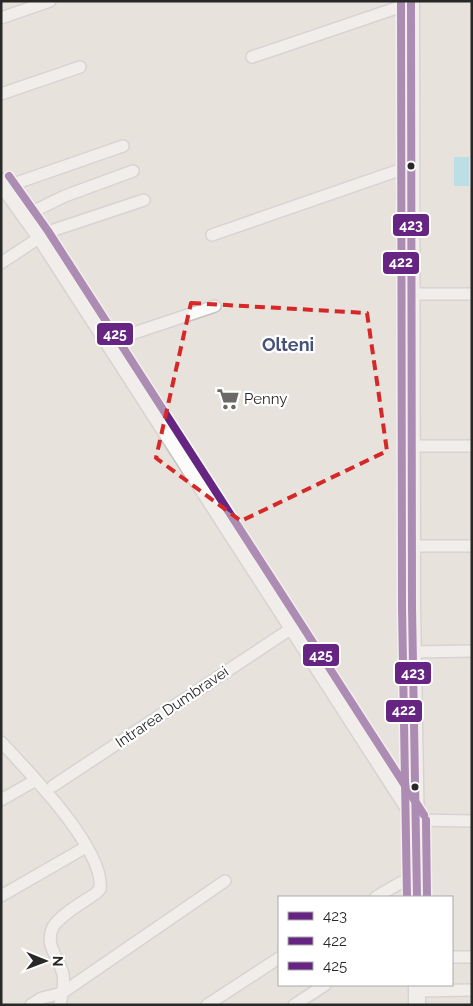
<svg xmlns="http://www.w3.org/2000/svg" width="473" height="1006" viewBox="0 0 473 1006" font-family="Raleway,sans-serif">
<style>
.water{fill:#88dcf0}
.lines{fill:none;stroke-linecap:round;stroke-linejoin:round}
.street-casing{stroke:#c4c2c3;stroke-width:14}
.secondary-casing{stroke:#c4c2c3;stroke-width:19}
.street{stroke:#fbfbfa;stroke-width:11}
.secondary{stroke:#fbfbfa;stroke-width:16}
.bus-1-casing{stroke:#fff;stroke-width:11}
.bus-2-casing{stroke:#fff;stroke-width:11}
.bus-3-casing{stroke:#fff;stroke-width:11}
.bus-1{stroke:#662483;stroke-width:8}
.bus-2{stroke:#662483;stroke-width:8}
.bus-3{stroke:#662483;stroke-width:8}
.marked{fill:none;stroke:#d62828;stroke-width:4;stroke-dasharray:10 6;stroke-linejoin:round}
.bus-dot{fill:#282828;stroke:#fff;stroke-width:2}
.labels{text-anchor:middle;stroke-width:4.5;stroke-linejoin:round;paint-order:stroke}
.poi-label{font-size:15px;fill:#282828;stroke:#fff;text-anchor:start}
.street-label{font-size:15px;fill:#282828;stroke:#fff}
.quarter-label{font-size:18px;font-weight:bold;fill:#45527b;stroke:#fff}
.line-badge{stroke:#fff;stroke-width:2}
.badge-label{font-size:14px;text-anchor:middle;font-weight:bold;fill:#fff}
</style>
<rect width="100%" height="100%" fill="#e7e2dc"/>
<!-- water -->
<path class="water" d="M454,157H469V186H454Z"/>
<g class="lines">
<defs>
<path id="street" d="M1,18L50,1
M252,57L411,3
M1,94L80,67
M5,187L123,146
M26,215L65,196L133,171
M212,235L411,166
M1,263L48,232L144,200
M411,294H472
M107,342L215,306
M411,446H472
M412,546H472
M413,652L472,651
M1,742C28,771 105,849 100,889L95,894C83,902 60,915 53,927C44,945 59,958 63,974C65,984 62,995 60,1005
M53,786L292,628
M1,800L36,780
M416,820L472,821
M1,896L86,847
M376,897L400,883L416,875
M452,957H472
M417,991L472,990
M31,1005L42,998L62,993L225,881
M207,1005L279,958
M294,1005L325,985"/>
<path id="secondary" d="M411,1L412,607L417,897
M1,182L40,236L416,819
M417,1005V985"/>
</defs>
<!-- street casing -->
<use href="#street" class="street-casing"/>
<!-- secondary casing -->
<use href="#secondary" class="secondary-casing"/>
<!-- street -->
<use href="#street" class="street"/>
<!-- secondary -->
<use href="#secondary" class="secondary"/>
<defs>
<path id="bus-1" d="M411,1L412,607L417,897"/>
<path id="bus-2" d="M401,1L402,607L407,897"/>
<path id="bus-3" d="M9,176L48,231L424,815
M426,820L427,897"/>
</defs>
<!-- bus-1 casing -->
<use href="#bus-1" class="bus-1-casing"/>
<!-- bus-2 casing -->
<use href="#bus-2" class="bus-2-casing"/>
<!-- bus-3 casing -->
<use href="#bus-3" class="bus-3-casing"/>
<!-- bus-1 -->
<use href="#bus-1" class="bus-1"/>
<!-- bus-2 -->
<use href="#bus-2" class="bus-2"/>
<!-- bus-3 -->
<use href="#bus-3" class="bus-3"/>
</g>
<!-- marked area -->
<path d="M0 0H473V1006H0ZM191,303L367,313L387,451L241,521L156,458Z" fill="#e7e2dc" fill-opacity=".55" fill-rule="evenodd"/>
<path class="marked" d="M191,303L367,313L387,451L241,521L156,458Z"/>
<!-- icons -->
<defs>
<symbol id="supermarket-bare" viewBox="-9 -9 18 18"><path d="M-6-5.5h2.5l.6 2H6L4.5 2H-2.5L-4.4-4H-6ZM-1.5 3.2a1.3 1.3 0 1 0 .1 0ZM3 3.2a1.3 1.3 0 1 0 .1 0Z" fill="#6b6967" stroke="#fff" stroke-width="2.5" paint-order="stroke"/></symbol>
</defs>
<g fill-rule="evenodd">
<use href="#supermarket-bare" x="212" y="383" width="32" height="32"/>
</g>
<!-- markers -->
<g class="bus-dot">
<circle cx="411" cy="166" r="4.5"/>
<circle cx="415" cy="787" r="4.5"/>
</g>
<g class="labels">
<!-- poi labels -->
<g class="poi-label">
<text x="244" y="404">Penny</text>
</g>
<!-- street labels -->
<g class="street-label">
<text transform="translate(172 707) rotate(-34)" y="5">Intrarea Dumbravei</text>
</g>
<!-- quarter labels -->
<g class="quarter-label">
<text x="288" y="351">Olteni</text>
</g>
</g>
<g class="line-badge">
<rect x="392" y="213" width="38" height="24" rx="5" fill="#662483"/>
<rect x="382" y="251" width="38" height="24" rx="5" fill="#662483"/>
<rect x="96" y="322" width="38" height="24" rx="5" fill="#662483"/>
<rect x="302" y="643" width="38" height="24" rx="5" fill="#662483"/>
<rect x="394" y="661" width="38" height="24" rx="5" fill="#662483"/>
<rect x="385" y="699" width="38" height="24" rx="5" fill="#662483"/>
</g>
<g class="badge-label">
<text x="411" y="230">423</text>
<text x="401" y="267">422</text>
<text x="115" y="339">425</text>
<text x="321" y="660">425</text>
<text x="413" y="678">423</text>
<text x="404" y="715">422</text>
</g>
<!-- border -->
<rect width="473" height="1006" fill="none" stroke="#282828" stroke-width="5"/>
<!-- legend -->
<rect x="278" y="896" width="175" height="90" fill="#ffffff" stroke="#a9a9a9"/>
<rect x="288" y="912" width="25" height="8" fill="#662483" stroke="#a9a9a9"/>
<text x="323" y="921" font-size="15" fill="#282828">423</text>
<rect x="288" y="937" width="25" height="8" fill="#662483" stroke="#a9a9a9"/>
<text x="323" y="946" font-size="15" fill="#282828">422</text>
<rect x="288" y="962" width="25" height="8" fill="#662483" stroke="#a9a9a9"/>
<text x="323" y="971" font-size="15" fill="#282828">425</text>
<!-- north arrow -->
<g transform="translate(45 961) rotate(91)" stroke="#ffffff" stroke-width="4" paint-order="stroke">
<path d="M0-4L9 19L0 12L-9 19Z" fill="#282828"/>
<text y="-8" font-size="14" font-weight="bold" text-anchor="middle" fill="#282828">N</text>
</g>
</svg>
